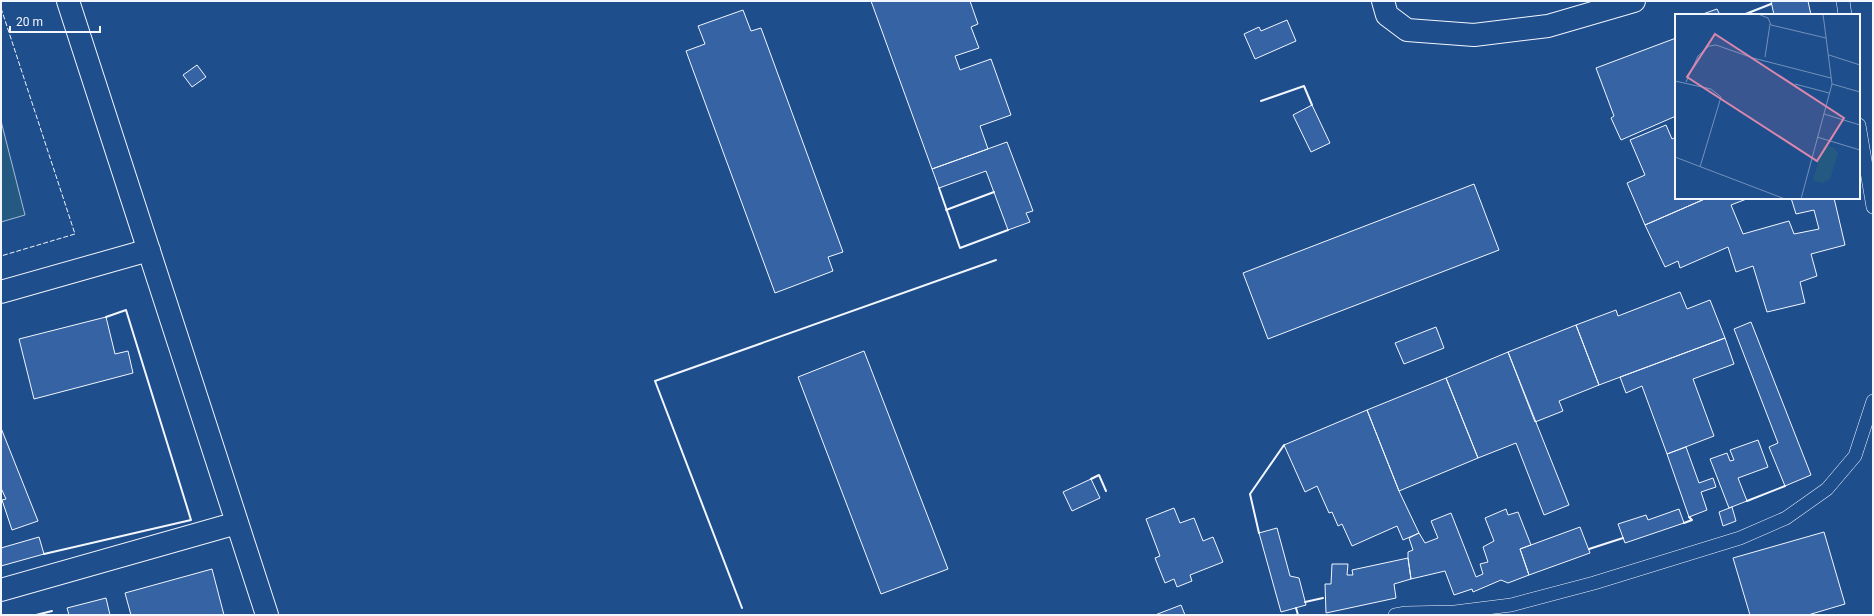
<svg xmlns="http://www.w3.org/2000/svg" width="1874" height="616" viewBox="0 0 1874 616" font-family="Roboto,sans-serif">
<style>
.green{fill:#245a82;stroke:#a8bbd7}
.building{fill:#3563a3;stroke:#f2f6ff}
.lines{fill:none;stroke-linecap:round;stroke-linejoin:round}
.service-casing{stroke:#f2f6ff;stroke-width:14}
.minor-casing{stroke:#f2f6ff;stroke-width:24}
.service{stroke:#1f4e8c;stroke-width:13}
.minor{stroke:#1f4e8c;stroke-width:22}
.fence{stroke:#f2f6ff;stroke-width:1;stroke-dasharray:5 2;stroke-linecap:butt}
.wall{stroke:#f2f6ff;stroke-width:2}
.inset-road{fill:none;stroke:#7391ba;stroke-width:1}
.view{fill:#da87ad;fill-opacity:0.15;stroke:#da87ad;stroke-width:2}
.inset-edge{fill:none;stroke:#f2f6ff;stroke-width:2}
</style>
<rect width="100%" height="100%" fill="#1f4e8c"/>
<!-- green -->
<path class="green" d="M1,121L25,215L1,222Z"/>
<!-- building -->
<path class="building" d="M871,1H970L978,24L971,27L979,48L955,56L960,70L991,59L1011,115L980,126L988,149L932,169Z
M1771,1H1808L1811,15H1774Z
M1717,9L1720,15H1700Z
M743,10L751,31L761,28L843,252L828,257L833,271L775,293L686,51L705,44L698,26Z
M1287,20L1296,41L1255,59L1244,34L1259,27L1261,31Z
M1676,38V116L1621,140L1611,118L1614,116L1596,68Z
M197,65L206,77L192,87L183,75Z
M1312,105L1330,143L1311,152L1293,115Z
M1666,125L1672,139L1676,137V198H1707L1645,225L1627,183L1645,175L1630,140Z
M1007,142L1033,211L1026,213L1030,222L1008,230L986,171L939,188L932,169Z
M1474,184L1499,250L1268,339L1243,273Z
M1707,198H1749L1731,205L1743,234L1789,221L1794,234L1819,229L1814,210L1796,214L1791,198H1834L1845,245L1811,254L1817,276L1800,282L1805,303L1767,312L1753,266L1736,272L1728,247L1680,268L1678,261L1665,267L1645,225Z
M1680,292L1687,309L1710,300L1725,338L1599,385L1576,325L1616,310L1618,316Z
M106,317L115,354L128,351L133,373L34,399L19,339Z
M1751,322L1811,475L1785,486L1769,447L1778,443L1734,329Z
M1576,325L1599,385L1559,401L1563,411L1535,422L1508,352Z
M1436,327L1444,348L1404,364L1395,343Z
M1725,338L1734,364L1693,379L1714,436L1667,454L1642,386L1626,393L1620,377Z
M864,351L948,569L881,594L798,377Z
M1508,352L1569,505L1544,515L1516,443L1478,458L1446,378Z
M1446,378L1478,458L1399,491L1367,410Z
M1367,410L1399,491L1419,533L1403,540L1397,526L1352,546L1342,524L1338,526L1332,512L1329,513L1317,486L1305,492L1284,445Z
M1,428L38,521L12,530L2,500L6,499L1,488Z
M1758,440L1768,467L1738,478L1747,501L1729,508L1710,459L1727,453L1730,461L1734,460L1730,450Z
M1686,447L1699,483L1713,478L1716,487L1701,492L1707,510L1689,517L1667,454Z
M1091,479L1100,498L1072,511L1063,492Z
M1732,507L1736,521L1723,526L1719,512Z
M1174,508L1180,523L1194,518L1203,541L1213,537L1223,562L1190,575L1192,581L1177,587L1174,579L1165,583L1155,558L1160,556L1146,519Z
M1506,509L1508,515L1518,512L1531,545L1520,549L1529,575L1508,583L1501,580L1473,592L1472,589L1454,595L1445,571L1411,579L1408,558V552L1413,550L1409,538L1419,533L1425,543L1438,538L1431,521L1451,513L1476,577L1483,574L1480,564L1488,562L1483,547L1494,541L1485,518Z
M1679,509L1684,523L1625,543L1618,524L1646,515L1648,520Z
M1580,527L1590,553L1529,575L1520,549Z
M1277,528L1290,576L1299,578L1306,605L1281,612L1259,533Z
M1824,532L1845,604L1808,615H1750L1733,558Z
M39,537L44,554L1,566V548Z
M1408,558L1411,579L1394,584L1396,598L1326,613L1325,584H1331L1332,564H1348L1347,575H1353L1352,570Z
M212,569L224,615H131L125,593Z
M106,598L110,615H69L67,608Z
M1181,605L1185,615H1155Z"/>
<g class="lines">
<defs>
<path id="service" d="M1843,1L1845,15
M1859,125L1873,207
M1395,615L1406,613L1455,612L1511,605L1594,583L1740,538L1786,518L1827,489L1855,456L1873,401"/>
<path id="minor" d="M68,1L267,615
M1383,1L1387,15L1407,30L1474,35L1548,26L1634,1
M1,292L149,250
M1,590L237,523"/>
</defs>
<!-- service casing -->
<use href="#service" class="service-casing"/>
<!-- minor casing -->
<use href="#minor" class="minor-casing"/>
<!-- service -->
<use href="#service" class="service"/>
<!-- minor -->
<use href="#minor" class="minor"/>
<!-- fence -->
<path class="fence" d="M1,8L75,234L1,256"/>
<!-- wall -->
<path class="wall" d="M1743,15L1771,4
M1261,101L1304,86L1312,105
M939,188L960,248L1008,230
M946,210L994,192
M1091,479L1099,475L1106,491
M1747,501L1785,486
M1684,523L1692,520L1689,517
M1259,533L1250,494L1284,445
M1589,549L1623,538
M44,554L191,520L126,310L106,317
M1305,602L1323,598
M742,608L655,381L996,260
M1296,608L1298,615
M36,615L52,611"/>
</g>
<!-- overview -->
<g transform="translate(1675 14)">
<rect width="185" height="185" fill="#1f4e8c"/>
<path d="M149,131L158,133L163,139L155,165L147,169L138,166Z" fill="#245a82"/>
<path class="inset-road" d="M83,0L93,4L96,11L151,24M154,41L185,51M90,43L95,10M0,67L36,75L46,83L25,153M11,68L23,42L34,32L41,31L78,44L156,64M120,70L154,79M157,70L185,78M149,100L185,111M142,123L185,136M0,143L110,185M126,185L157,70L148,0"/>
<path class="view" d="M40,20L169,104L142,147L12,63Z"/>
<rect width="185" height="185" class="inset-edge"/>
</g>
<!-- border -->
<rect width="1874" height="616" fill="none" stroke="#f2f6ff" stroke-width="4"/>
<!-- scale -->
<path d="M10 26v6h90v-6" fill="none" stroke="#f2f6ff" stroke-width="2"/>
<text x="16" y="26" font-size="12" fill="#f2f6ff" stroke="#1f4e8c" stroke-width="3" paint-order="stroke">20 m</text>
</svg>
